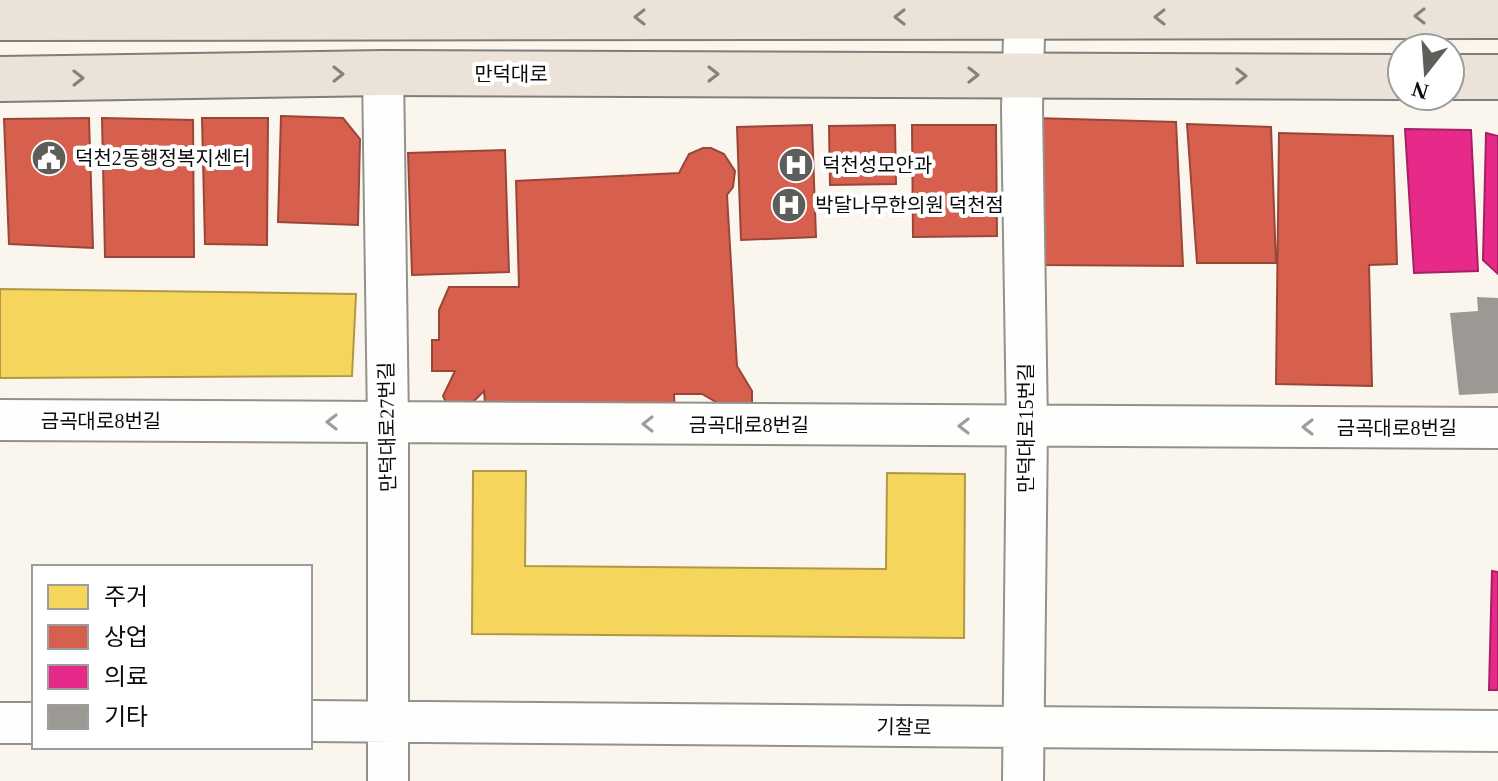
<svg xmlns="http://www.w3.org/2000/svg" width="1498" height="781" viewBox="0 0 1498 781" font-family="'Times New Roman','Noto Sans KR',serif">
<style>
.homes{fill:#f6d55c;stroke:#b09844;stroke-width:2}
.shops{fill:#d6604d;stroke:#994639;stroke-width:2}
.health{fill:#e7298a;stroke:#a52064;stroke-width:2}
.building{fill:#9c9995}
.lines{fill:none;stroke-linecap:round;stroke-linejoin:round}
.minor-casing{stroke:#93918d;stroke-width:44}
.major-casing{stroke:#807e7a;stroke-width:48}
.minor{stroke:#fefefc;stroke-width:40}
.major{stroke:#ebe3d8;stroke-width:44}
.oneway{stroke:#86827c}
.oneway2{stroke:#9d9d9c}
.labels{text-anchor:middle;stroke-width:8;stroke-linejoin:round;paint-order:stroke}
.street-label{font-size:20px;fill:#0b0b0b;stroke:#fff}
.poi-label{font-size:20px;fill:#0b0b0b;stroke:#fff;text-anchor:start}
</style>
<rect width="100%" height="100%" fill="#faf6ee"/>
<!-- homes -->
<path class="homes" d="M0,289L356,294L352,376L0,378Z
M473,471H526L525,566L886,569L887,473L965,474L964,638L472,634Z"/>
<!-- shops -->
<path class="shops" d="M281,116L343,118L360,139L358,225L278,222Z
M89,118L93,248L9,244L4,119Z
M102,118L193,120L194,257H105Z
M202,118H268L267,245L205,244Z
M1034,118L1176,122L1183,266L1041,265Z
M1187,124L1271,127L1276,263H1197Z
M812,125L816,237L741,240L737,127Z
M895,125L896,184L830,185L829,126Z
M912,125H996L997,236L913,237Z
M1279,133L1393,136L1397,264L1369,265L1372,386L1276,384Z
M703,148H711L724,154L735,171L733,187L727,195L737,366L752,391V407L728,409L702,394H674L675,415H486L484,391L468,407L447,405L443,396L455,371H432V340H439V310L449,287H519L516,181L679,173L689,154Z
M505,150L509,272L412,275L408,153Z"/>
<!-- health -->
<path class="health" d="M1405,129L1471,130L1478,271L1414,273Z
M1486,133L1498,136V274L1483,260Z
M1492,571L1498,572V690H1489Z"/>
<!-- building -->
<path class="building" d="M1477,297L1498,298V393L1459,395L1450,313L1478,311Z"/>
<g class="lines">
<defs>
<path id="minor" d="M383,73L388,422V781
M0,420L1498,428
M310,721L1498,731
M0,723H34
M1023,781L1027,426L1022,109L1025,0"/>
<path id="major" d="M0,18L1498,16
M1450,77H1498
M0,79L383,73L1402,77"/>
</defs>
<!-- minor casing -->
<use href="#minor" class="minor-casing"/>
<!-- major casing -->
<use href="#major" class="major-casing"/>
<!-- minor -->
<use href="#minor" class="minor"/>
<!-- major -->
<use href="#major" class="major"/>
</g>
<!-- one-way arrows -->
<defs><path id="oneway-chevron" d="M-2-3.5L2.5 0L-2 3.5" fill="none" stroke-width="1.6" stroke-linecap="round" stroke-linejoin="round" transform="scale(2)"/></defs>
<g class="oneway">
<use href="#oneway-chevron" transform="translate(1420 16) rotate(180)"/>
<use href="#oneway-chevron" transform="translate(640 17) rotate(-180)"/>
<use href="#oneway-chevron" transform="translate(900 17) rotate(-180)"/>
<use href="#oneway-chevron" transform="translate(1160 17) rotate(180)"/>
<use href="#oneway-chevron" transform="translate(338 74) rotate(-1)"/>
<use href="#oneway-chevron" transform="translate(713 74)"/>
<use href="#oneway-chevron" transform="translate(973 75)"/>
<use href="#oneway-chevron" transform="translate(1241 76)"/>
<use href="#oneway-chevron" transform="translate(78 78) rotate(-1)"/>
</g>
<g class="oneway2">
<use href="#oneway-chevron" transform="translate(332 422) rotate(-180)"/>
<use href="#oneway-chevron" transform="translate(648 424) rotate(-180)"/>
<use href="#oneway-chevron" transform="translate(964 426) rotate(-180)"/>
<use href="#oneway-chevron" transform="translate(1308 427) rotate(-180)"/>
</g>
<!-- icons -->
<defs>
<symbol id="civic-disc" viewBox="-11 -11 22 22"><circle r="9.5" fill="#5f5d5a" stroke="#fff"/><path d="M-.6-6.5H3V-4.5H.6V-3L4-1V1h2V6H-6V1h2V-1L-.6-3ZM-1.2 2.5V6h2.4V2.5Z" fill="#fff"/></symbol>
<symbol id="hospital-disc" viewBox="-11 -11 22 22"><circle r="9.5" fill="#5f5d5a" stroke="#fff"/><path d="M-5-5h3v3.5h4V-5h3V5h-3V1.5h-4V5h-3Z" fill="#fff"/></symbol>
</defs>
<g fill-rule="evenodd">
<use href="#civic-disc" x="29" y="138" width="40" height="40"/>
<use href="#hospital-disc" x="776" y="145" width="40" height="40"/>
<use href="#hospital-disc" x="769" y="185" width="40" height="40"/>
</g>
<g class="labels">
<!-- street labels -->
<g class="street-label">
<text x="511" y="81">만덕대로</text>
<text x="101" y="428">금곡대로8번길</text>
<text x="749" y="432">금곡대로8번길</text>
<text transform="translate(387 427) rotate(-91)" y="7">만덕대로27번길</text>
<text transform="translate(1026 428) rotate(-90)" y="7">만덕대로15번길</text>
<text x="1397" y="435">금곡대로8번길</text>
<text transform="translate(904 727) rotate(1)" y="7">기찰로</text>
</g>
<!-- poi labels -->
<g class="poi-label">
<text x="75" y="165">덕천2동행정복지센터</text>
<text x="822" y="172">덕천성모안과</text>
<text x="815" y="212">박달나무한의원 덕천점</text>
</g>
</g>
<!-- legend -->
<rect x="32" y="565" width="280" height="184" fill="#ffffff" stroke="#9d9d9d" stroke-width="2"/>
<rect x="48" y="585" width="40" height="24" fill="#f6d55c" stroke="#9d9d9d" stroke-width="2"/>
<text x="104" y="605" font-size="24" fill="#0b0b0b">주거</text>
<rect x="48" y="625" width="40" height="24" fill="#d6604d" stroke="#9d9d9d" stroke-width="2"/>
<text x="104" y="645" font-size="24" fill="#0b0b0b">상업</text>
<rect x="48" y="665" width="40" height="24" fill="#e7298a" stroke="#9d9d9d" stroke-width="2"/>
<text x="104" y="685" font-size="24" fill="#0b0b0b">의료</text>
<rect x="48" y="705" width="40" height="24" fill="#9c9995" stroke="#9d9d9d" stroke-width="2"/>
<text x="104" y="725" font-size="24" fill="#0b0b0b">기타</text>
<!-- north arrow -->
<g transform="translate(1426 72) rotate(197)"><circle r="38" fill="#ffffff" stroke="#9d9d9d" stroke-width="2"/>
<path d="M0-6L14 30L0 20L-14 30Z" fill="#5f5d5a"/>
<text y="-12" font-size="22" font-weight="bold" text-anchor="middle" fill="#0b0b0b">N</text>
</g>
</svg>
